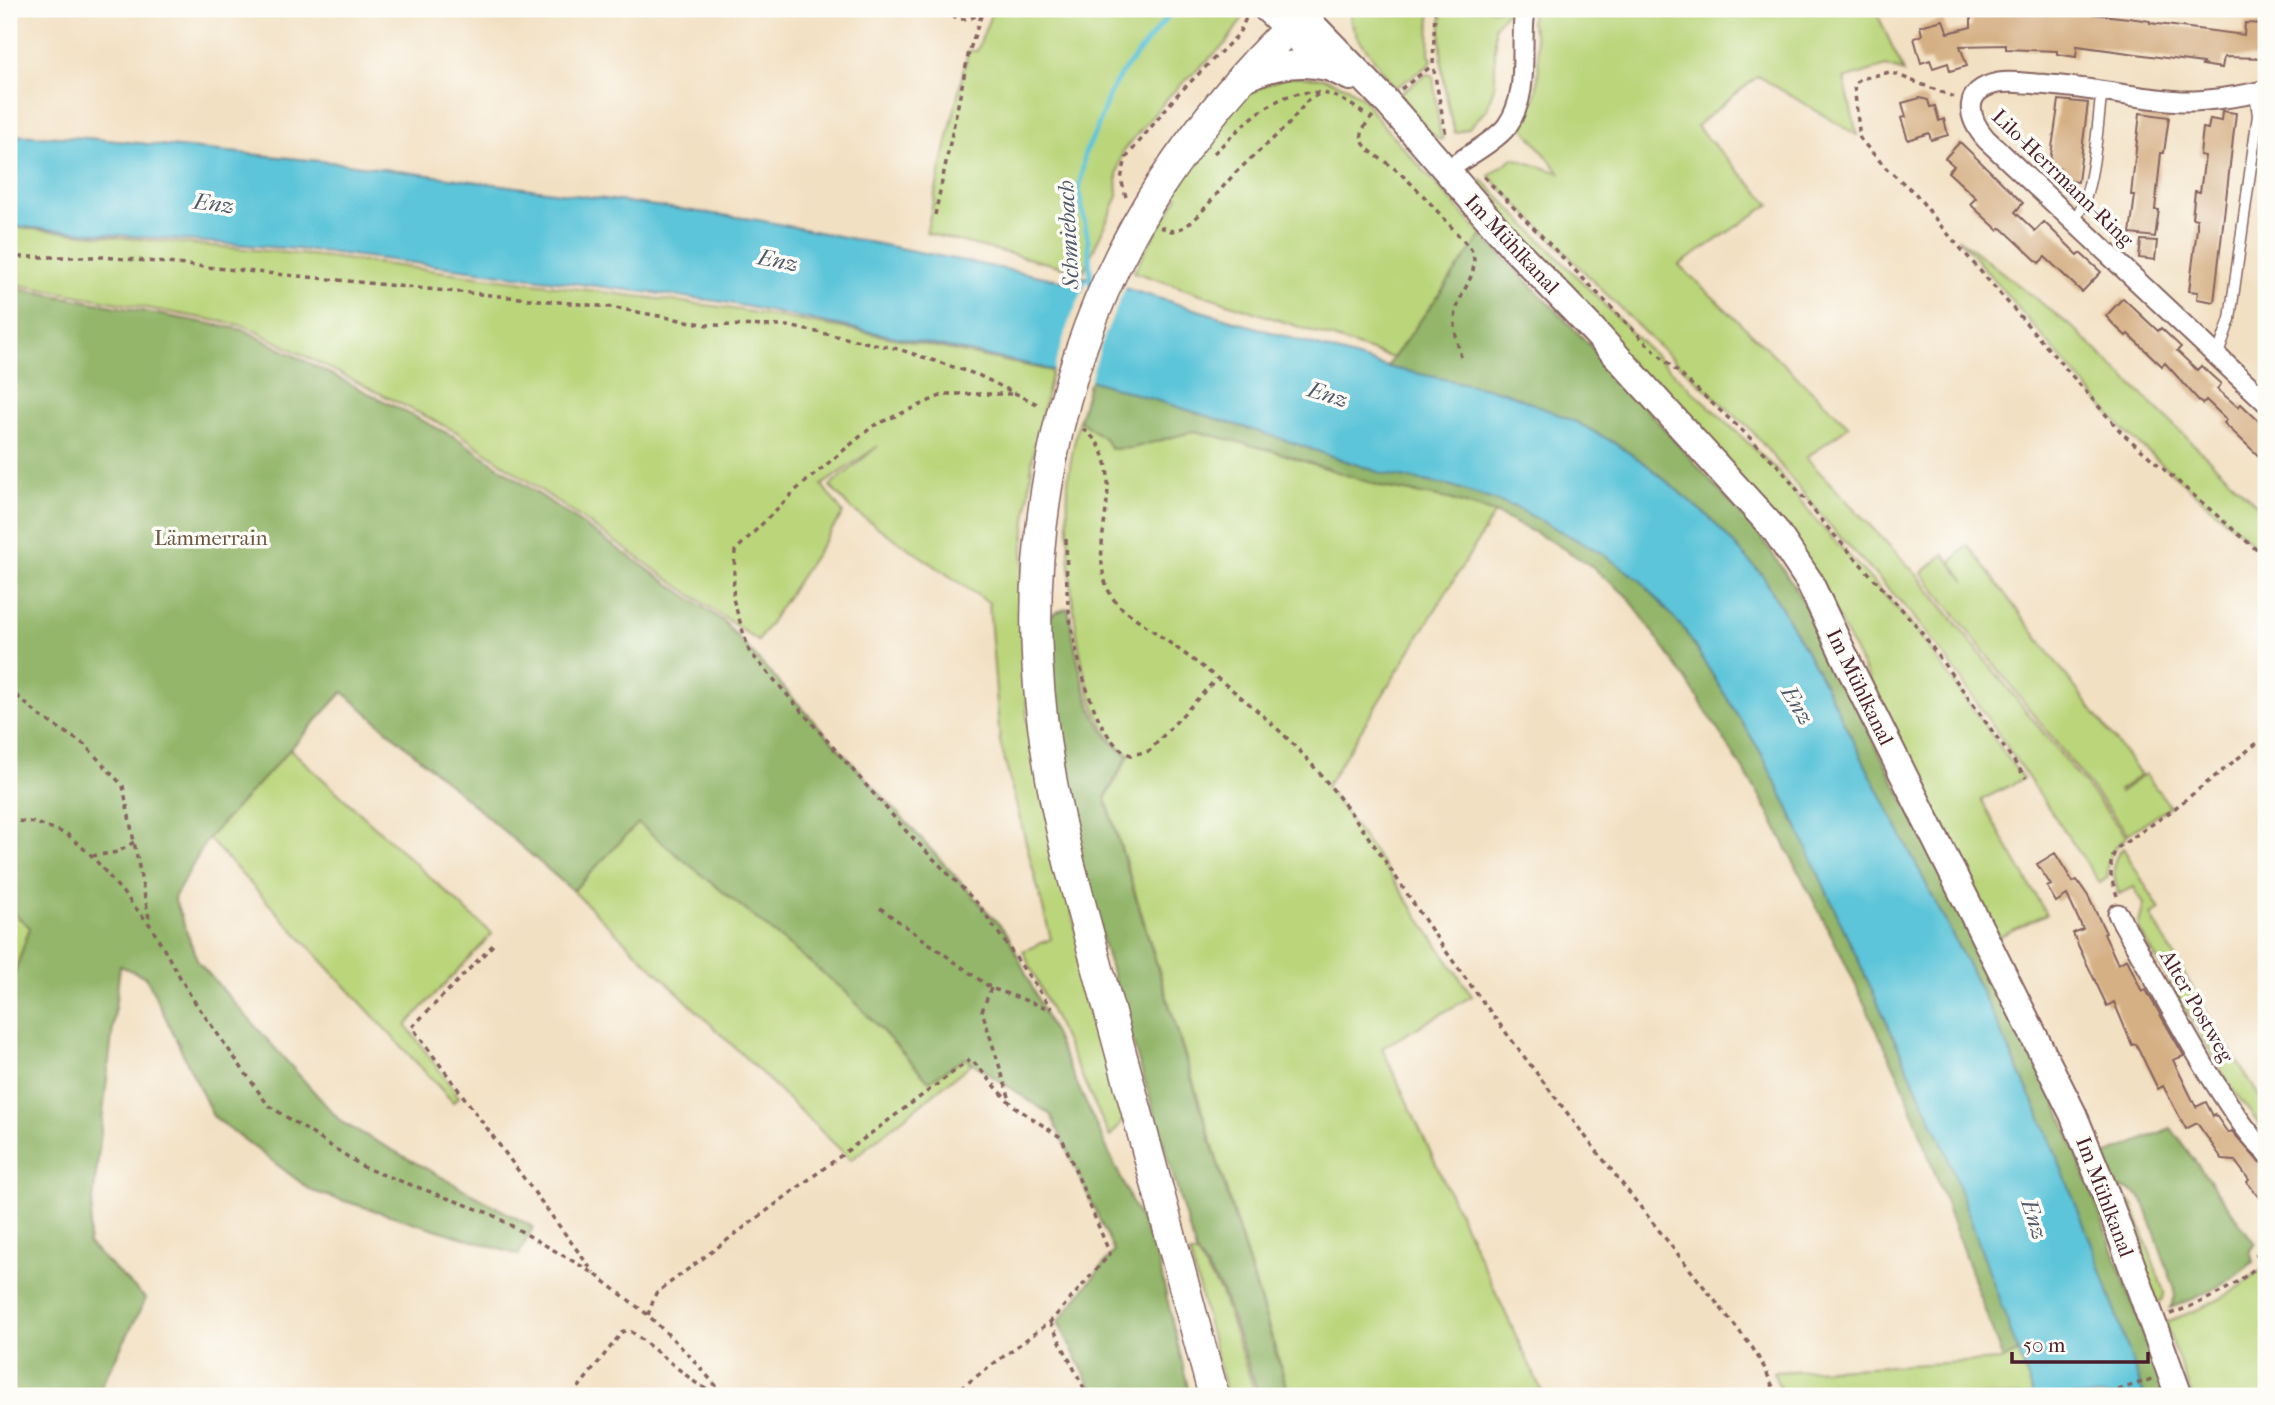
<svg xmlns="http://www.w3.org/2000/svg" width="2275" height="1405" viewBox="0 0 2275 1405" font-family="'IM FELL French Canon',serif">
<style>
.green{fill:#bad57a;stroke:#827a52;stroke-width:2}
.forest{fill:#93b66a;stroke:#6e6a4a;stroke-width:2}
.water{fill:#5dc5d9;stroke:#547282;stroke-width:2}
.pier{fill:#f2e0c2}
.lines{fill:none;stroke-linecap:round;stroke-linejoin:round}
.stream{stroke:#5dc5d9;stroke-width:5}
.building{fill:#d6b085}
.lane-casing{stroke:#856360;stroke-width:13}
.street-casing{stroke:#856360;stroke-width:23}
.secondary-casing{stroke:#856360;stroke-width:30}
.primary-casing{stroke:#856360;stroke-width:33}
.path{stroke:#856360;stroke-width:3.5;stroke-dasharray:5 5;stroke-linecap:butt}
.lane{stroke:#fff;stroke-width:10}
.street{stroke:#fff;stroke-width:19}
.secondary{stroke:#fff;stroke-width:26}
.primary{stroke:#fff;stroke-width:30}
.primary-bridge-casing{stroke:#856360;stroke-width:33;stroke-linecap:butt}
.primary-bridge{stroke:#fff;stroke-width:30}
.labels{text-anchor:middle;stroke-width:7;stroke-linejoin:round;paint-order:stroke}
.street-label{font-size:21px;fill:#4a1f2b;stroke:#fdfcf7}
.park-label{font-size:21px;fill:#6c5643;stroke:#fdfcf7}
.water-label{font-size:23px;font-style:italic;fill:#515968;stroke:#fdfcf7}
</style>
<rect width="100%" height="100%" fill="#fdfcf7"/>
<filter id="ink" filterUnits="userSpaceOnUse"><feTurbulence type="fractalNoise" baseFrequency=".0143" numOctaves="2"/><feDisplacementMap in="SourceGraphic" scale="14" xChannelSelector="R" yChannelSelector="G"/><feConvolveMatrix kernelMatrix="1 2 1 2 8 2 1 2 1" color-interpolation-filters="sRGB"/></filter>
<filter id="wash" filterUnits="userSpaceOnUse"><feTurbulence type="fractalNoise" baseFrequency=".00686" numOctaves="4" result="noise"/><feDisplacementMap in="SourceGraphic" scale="28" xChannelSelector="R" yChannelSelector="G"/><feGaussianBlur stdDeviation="1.57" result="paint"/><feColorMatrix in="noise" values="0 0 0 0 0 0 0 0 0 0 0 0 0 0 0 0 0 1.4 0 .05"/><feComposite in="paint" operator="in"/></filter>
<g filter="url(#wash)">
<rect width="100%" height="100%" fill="#f2e0c2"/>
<!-- green -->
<path class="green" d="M993,9H1243L1242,19L1226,43L1171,94L1123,151L1117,174L1118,196L1083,273L1070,268L1073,253L1071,250L1067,268L926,233L968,51H977Z
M1352,9H1430L1429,55L1432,59L1429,65L1395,88L1357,36L1350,20Z
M1442,9H1509L1495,26V83L1487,109L1469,128L1455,133C1443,91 1438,52 1442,9Z
M1533,9H1875L1904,72L1886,66L1844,79L1857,135L1758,76L1696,126L1770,204L1679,265L1849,426L1806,458L1918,576L2127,837C2113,847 2105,860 2108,877L2100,883L1951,665L1909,611L1830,526L1753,432L1655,343L1489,176L1513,158L1560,173L1523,127C1540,97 1544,54 1530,22Z
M1427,74L1433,76L1440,133L1443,138L1440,140L1430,132L1399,94Z
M1287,76L1323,78L1347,87L1363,98L1380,122L1482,235L1393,358L1134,272L1147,247L1178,197L1170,191L1242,99L1265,85Z
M1482,180L1647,348L1777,470L1814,518L1915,628L2023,779L1981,800L2046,914L1998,937L1820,582L1492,203L1478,183Z
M9,227L319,256L721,307L859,331L1052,371L1033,455L1023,549L1027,719L1077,935L1127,1115L1110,1137L1023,951L1051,939L1000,742L989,603L851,509L830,486L878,446L822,485L843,513L758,641L457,432L245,326L9,283Z
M1958,238L2072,327L2266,514V555L2124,431Z
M1079,420L1105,439L1112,449L1132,448L1195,431L1274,451L1383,487L1449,499L1495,513L1326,787L1382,863L1472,996L1382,1048L1544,1396H1290L1106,798L1130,754C1072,728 1066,542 1068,484C1069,463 1075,441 1079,420Z
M1968,545L2141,775L2119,790L2120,792L2145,774L2170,806L2128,834L1922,573L1944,554L1965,582L1951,562Z
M290,749L492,934L406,1025L459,1097L453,1102L208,838Z
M638,823L844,990L929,1081L965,1058L971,1064L851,1160L573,891Z
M2123,848L2160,910L2151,915L2201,1004L2266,1107V1133L2230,1086L2138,927L2144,904L2134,887L2119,894C2114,879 2109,860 2123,848Z
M9,910L30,927L9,990Z
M2117,1199L2129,1201L2133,1206L2164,1292L2163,1299L2157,1304Z
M1190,1254H1196L1221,1293L1256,1396H1227Z
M2265,1267L2266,1396H2192L2165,1322C2206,1308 2233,1295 2265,1267Z
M2019,1352L2034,1396H1783L1773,1372L2003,1360Z"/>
<!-- forest -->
<path class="forest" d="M1482,235L1583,338L1762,538L1796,589L2048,1083L2091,1190L2166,1396H2144L2045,1127L1990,1009L1817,670L1763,576L1712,520L1647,465L1613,442L1576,422L1387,367Z
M9,287L244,330L457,438L723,621L1007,933L1157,1256L1190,1396H1096L1058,1322L1114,1251L1051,1115L965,1058L929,1081L844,990L638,823L573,891L343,692L208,838L174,898L198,962L341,1122L533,1227L519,1255L312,1191L213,1116L146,977L120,966L88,1244L146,1299L96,1396H9V990L30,927L9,910Z
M1090,380L1279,438L1384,474L1452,486L1515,507L1600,552L1641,581L1684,629L1760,751L1786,803L1945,1149L2019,1352L2003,1360L1902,1083L1839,950L1761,798L1687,681L1628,597L1591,566L1551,541L1495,513L1449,499L1383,487L1274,451L1195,431L1132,448L1111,449L1105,439L1079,420Z
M1068,608C1077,652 1084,731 1128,755L1105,797L1289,1396H1259L1223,1293L1196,1252L1096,919L1061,776L1046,616Z
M2171,1128L2255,1244L2250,1250L2253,1262C2227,1285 2202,1296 2170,1308L2175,1297V1290L2143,1200C2134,1191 2128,1188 2115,1188L2101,1157Z"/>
<!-- water -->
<path class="water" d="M9,135L87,138L340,163L758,220L1064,281L1088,277L1387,367L1505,392L1576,422L1613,442L1647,465L1712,520L1763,576L1817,670L1990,1009L2045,1127L2094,1250L2144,1396H2034L1945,1149L1786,803L1760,751L1684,629L1641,581L1600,552L1515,507L1452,486L1384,474L1279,438L1090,380L1023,363L724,302L319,251L9,226Z"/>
<!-- pier -->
<path class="pier" d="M1090,274L1127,284L1104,337L1089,384L1052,374L1068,324Z"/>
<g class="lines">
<!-- stream -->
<path class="stream" d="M1091,285L1088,240L1079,192L1085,153L1096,131L1110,92L1121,74L1174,9"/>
</g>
<g id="blocks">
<!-- building -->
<path class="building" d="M1971,9H2073V12L2129,18L2150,21V23L2244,35L2245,23L2265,24L2263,58L2224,57L2222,68L2202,65L2203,63L2077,46L2076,57L2057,54V51L2006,49V45L1960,46L1967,66L1950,71L1948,63L1933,68L1930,60L1921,63L1914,38L1922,35L1920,26L1943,20L1948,33L1971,27Z
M1920,98L1928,100L1930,107L1935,106L1939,121L1944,119L1948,135L1931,140L1929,133L1908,140L1901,118L1906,117L1902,103Z
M2059,100L2088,103L2078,182L2058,180L2060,169L2049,168Z
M2222,111L2236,113L2214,302L2197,299L2198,292L2189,291L2197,229V219L2192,218L2195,191L2200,192L2205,156L2200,155L2203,128L2208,129L2210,119L2221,121Z
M2140,113L2169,117L2164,153H2161L2155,210H2159L2155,237L2130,234L2135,195H2131Z
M1960,142L2023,203L2015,212L2035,231L2044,222L2078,255L2080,253L2101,272L2082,292L2045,257L2039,263L2003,229L2001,228L1998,230L1970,204L1976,198L1948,172L1954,166L1945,158Z
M2141,240L2157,241L2155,260L2139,258Z
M2123,298L2158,331L2161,328L2181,347L2177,351L2197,370L2201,366L2221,384L2217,389L2238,407L2241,404L2266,428V463L2224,423L2227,420L2206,400L2202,404L2165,363L2162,366L2128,334L2126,336L2114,325L2106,316Z
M2055,853L2073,882L2077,880L2088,896L2106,933L2104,934L2118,964L2127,959L2142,992L2146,990L2184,1056L2173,1060L2196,1107L2206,1102L2213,1116L2215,1114L2228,1133L2232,1131L2257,1160L2266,1167V1206L2247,1182L2249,1180L2235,1161L2223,1160L2197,1123L2186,1129L2163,1086L2158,1089L2136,1044L2132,1045L2114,1002L2107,1006L2078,945L2073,933L2083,929L2067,895L2056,902L2047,887L2051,885L2037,864Z"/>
</g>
</g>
<g filter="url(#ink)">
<use href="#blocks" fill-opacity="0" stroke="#856360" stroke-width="2"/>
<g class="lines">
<defs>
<path id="lane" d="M2073,221C2095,197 2097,123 2102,90
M2214,353L2220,348L2230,319L2258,115L2255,93"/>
<path id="street" d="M2266,90C2244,96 2203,102 2181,101C2132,98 2084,86 2036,84C2024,83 2010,81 1998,83C1962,90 1967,117 1986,139L2266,402
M1445,171C1461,160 1497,140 1507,126C1531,92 1519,48 1525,9
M2118,914C2146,964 2174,1015 2203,1064C2222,1094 2241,1127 2266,1152"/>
<path id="secondary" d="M1267,9L1328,67L1350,77
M1297,9L1386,101L1512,246L1594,331L1775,530L1809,581L1851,670L2073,1114L2107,1197L2179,1396
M1239,81C1267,66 1297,60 1328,67"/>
<path id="primary" d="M1161,184C1204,120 1252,60 1310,9
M1052,458C1024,602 1035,726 1070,866L1214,1396"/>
</defs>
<!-- lane casing -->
<use href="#lane" class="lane-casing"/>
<!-- street casing -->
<use href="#street" class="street-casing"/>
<!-- secondary casing -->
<use href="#secondary" class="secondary-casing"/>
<!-- primary casing -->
<use href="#primary" class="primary-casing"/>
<!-- path -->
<path class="path" d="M944,9C955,20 967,23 980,13
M1435,9L1433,65L1446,135
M1401,89L1433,65
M1954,97L1890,72L1860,79L1854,85L1860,139L1887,169L1915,193L1941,226L2122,433L2266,558
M1373,116C1367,122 1360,131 1362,140C1366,152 1386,161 1395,169C1423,192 1446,222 1471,249C1482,271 1460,290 1456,312C1453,326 1457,343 1461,357
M1214,153C1245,124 1280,83 1327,94C1341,97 1355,107 1366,115
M1484,177L1647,344L1746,434L1779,467L1826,526L1916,625L2026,778
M1126,197L1121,179L1126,158L1177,95L1238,35L1246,18
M935,215L969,52L983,10
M1160,227L1172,231L1185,227L1198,216L1235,173L1288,125L1308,100L1321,93
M9,257H105L610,307L708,325L788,326L898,349L978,375L1039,405
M1011,394H945L873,426L797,489L735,551L733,599L749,651L907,832L978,904L1052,1009
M1083,429C1142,471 1072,554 1119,606C1184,654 1254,700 1308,760C1367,826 1411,904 1463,975C1556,1101 1654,1225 1752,1347L1764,1367L1777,1396
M1066,539C1067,561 1066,583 1068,604C1073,641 1092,742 1131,755L1149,751L1216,679
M9,689L40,716L85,745L123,786L150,923
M9,820L36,823L67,834L92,856L150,925L192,998L268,1105L365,1168L491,1214L595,1274L648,1315L688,1354L725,1396
M92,856L118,852L134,842
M2117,896L2111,877V861L2116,849L2170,812L2266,736
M880,908L991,988L1050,1009
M493,945L412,1027L594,1273
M991,988L982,1011L1011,1103
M2170,1314C2206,1301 2230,1290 2259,1265L2256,1251L2266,1240
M648,1315L656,1293L971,1059L1012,1105L1062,1138L1110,1254L1050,1322L950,1396
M1050,1322L1088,1396
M572,1396L623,1331L632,1332L696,1383L718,1396
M2099,1396L2152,1379"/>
<!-- lane -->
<use href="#lane" class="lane"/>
<!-- street -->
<use href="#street" class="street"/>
<!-- secondary -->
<use href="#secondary" class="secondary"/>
<!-- primary -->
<use href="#primary" class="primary"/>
<defs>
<path id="primary-bridge" d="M1052,458C1071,360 1107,268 1161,184"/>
</defs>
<!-- primary-bridge casing -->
<use href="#primary-bridge" class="primary-bridge-casing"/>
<!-- primary-bridge -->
<use href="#primary-bridge" class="primary-bridge"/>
</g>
</g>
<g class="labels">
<!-- street labels -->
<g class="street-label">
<text transform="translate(2063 178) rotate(44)" y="7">Lilo-Herrmann-Ring</text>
<text transform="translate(1512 244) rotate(47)" y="7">Im Mühlkanal</text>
<text transform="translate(1860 687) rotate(64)" y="7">Im Mühlkanal</text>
<text transform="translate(2197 1006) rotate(60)" y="7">Alter Postweg</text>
<text transform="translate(2105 1197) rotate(69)" y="7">Im Mühlkanal</text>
</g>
<!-- park labels -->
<g class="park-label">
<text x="211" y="545">Lämmerrain</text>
</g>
<!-- water labels -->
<g class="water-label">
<text transform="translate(214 203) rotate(7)" y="8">Enz</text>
<text transform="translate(1068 235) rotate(-93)" y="8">Schmiebach</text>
<text transform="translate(778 260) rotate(11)" y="8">Enz</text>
<text transform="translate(1328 394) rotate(17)" y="8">Enz</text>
<text transform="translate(1798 705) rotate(59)" y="8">Enz</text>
<text transform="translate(2035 1219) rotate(72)" y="8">Enz</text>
</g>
</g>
<!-- margin -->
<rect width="2275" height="1405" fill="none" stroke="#fdfcf7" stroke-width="35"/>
<!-- scale -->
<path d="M2012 1352v10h136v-10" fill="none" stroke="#4a1f2b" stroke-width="3.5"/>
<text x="2023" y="1352" font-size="21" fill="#4a1f2b" stroke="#fdfcf7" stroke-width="5" paint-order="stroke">50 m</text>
</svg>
